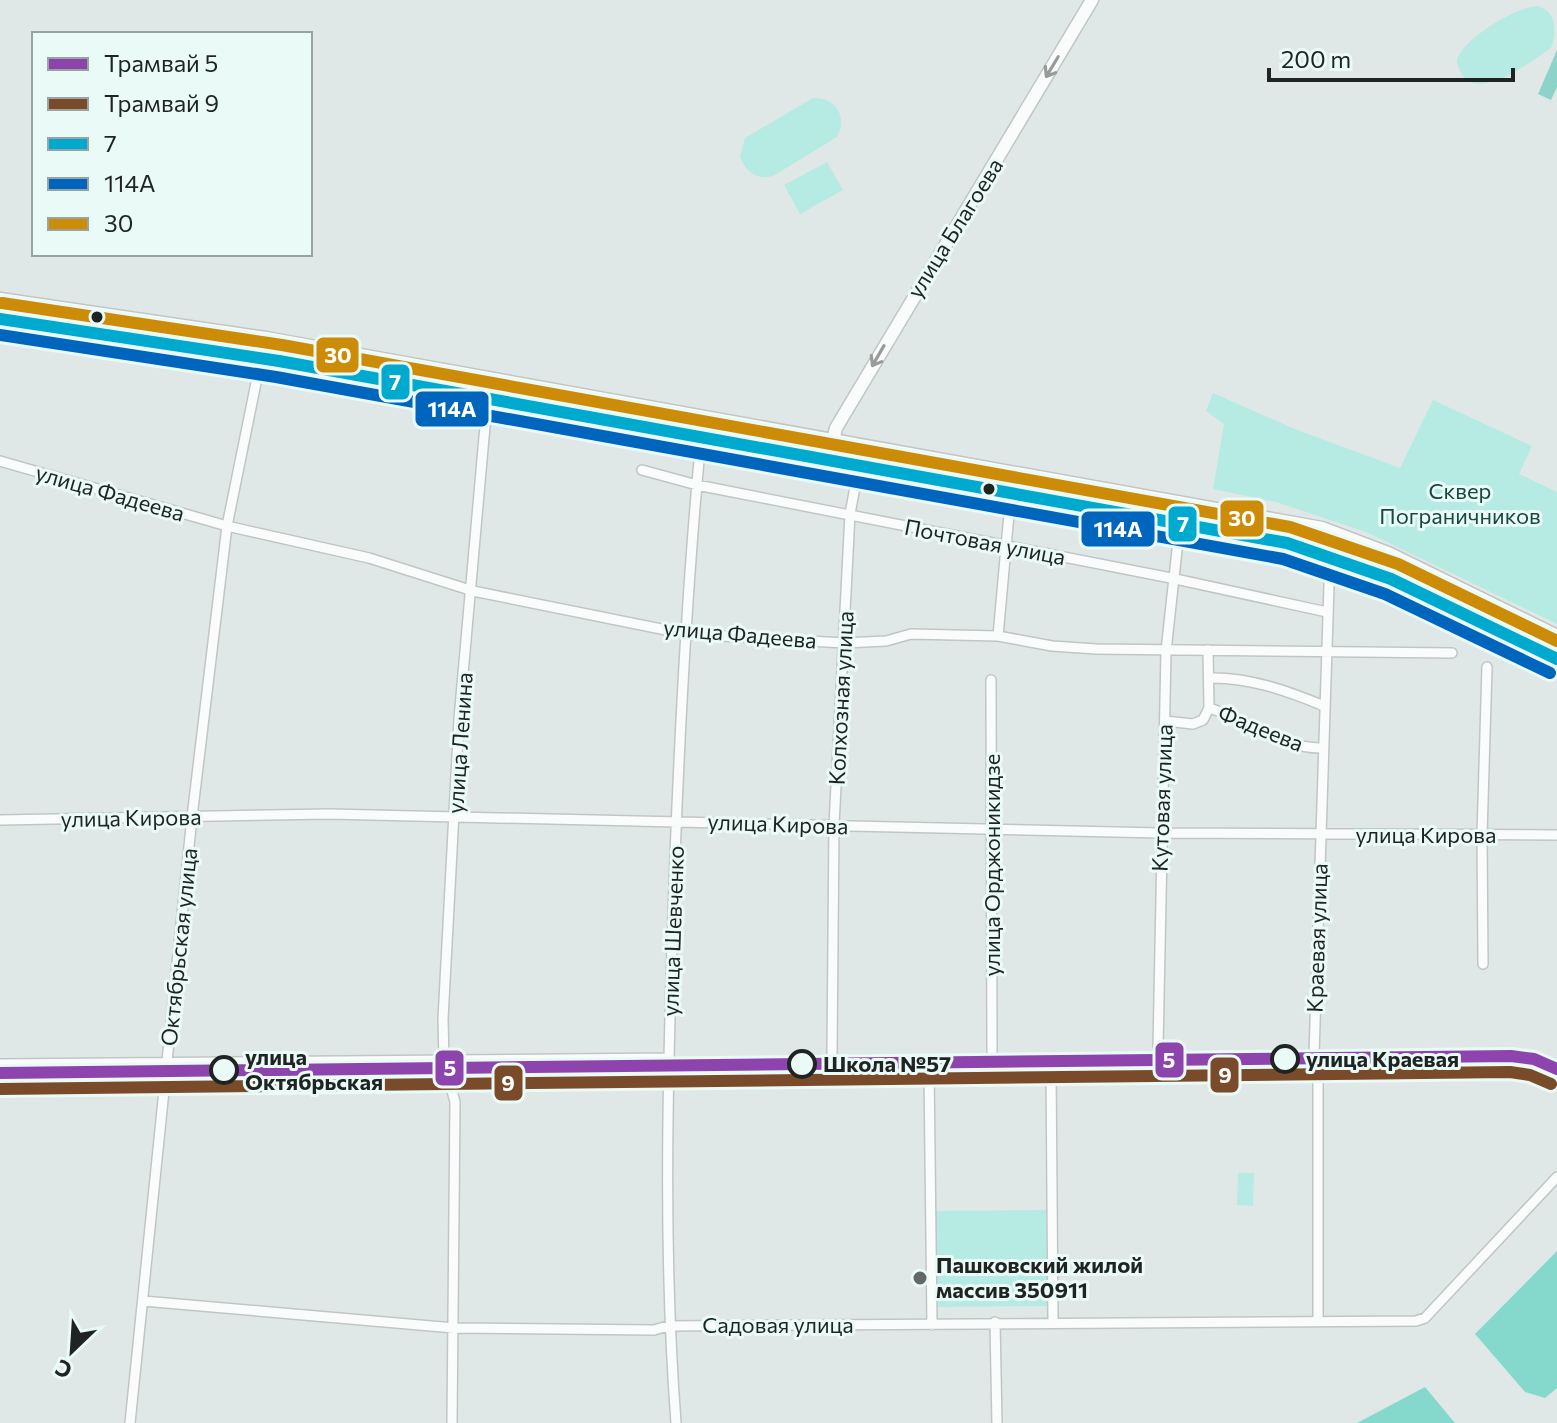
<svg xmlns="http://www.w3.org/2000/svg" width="1557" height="1423" viewBox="0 0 1557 1423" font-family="Commissioner,sans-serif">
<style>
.green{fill:#b5ebe2}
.forest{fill:#8ed3c9}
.water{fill:#85d9cc}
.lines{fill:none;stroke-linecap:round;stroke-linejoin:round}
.minor-casing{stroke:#c0c6c5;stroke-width:12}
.tertiary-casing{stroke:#c0c6c5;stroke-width:15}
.primary-casing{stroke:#c0c6c5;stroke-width:17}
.minor{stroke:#fafcfb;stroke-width:9}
.tertiary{stroke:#fafcfb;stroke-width:12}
.primary{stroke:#fafcfb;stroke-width:14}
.bus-1-casing{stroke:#eafaf6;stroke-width:18}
.bus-2-casing{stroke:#eafaf6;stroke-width:18}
.bus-3-casing{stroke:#eafaf6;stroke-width:18}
.bus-1{stroke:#00a9ce;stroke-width:12}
.bus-2{stroke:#0065bd;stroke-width:12}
.bus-3{stroke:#cc8c07;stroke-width:12}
.tram-1-casing{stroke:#eafaf6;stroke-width:18}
.tram-2-casing{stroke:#eafaf6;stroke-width:18}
.tram-1{stroke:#8e44ad;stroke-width:12}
.tram-2{stroke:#7a4b2a;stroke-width:12}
.oneway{stroke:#979b9a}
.bus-dot{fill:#1f2423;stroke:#eafaf6;stroke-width:3}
.stop-dot{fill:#eafaf6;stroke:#1f2423;stroke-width:4}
.poi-dot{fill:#636968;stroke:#eafaf6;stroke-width:3}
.labels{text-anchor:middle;stroke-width:6;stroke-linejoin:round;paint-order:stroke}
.street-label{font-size:22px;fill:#1f2423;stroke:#eafaf6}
.park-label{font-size:22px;fill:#154941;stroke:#eafaf6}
.stop-label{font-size:22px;font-weight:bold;fill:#1f2423;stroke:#eafaf6;text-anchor:start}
.poi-label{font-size:22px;font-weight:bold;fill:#1f2423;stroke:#eafaf6;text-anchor:start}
.line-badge{stroke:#eafaf6;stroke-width:3}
.badge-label{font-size:22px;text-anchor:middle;font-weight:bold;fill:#fff}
</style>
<rect width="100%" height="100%" fill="#e0e8e7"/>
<!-- green -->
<path class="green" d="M1538,6C1557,12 1557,32 1551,48C1529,63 1466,112 1457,61C1460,40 1518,6 1538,6Z
M813,98C836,97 848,117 837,137L773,176C756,180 746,172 740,157L745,138Z
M827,162L843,190L800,214L784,185Z
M1213,393L1295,429L1400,468L1433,400L1532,446L1519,474L1557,492V624L1366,532L1276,502L1213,489L1224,424L1206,411Z
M1238,1173H1254L1253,1206L1237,1205Z
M1046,1210L1048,1306L936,1307L934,1211Z"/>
<!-- forest -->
<path class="forest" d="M1557,50V87L1551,100L1538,94Z"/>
<!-- water -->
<path class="water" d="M1557,1251V1388L1545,1398L1525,1392L1475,1334Z
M1425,1387L1455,1423H1357Z"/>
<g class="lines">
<defs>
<path id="minor" d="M0,461L227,526L369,558L473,591L686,634L844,643L886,641L911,634L998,636L1052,646L1096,649L1452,653
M642,470L697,485L1171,578L1327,612
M998,636L1009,514
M1208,650L1209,708C1247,719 1283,749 1322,748
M1209,678C1249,677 1288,691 1324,706
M991,680L992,1051
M1165,721L1193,724L1203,720L1209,708
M0,820L329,814L1160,833L1557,835
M1483,964L1482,835L1487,667
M1158,1047L1166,651L1177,550
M832,1053L834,825L850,514L855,487
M444,1060L443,1019L459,719L485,426
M0,1064L669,1058
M1051,1068L1053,1322
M929,1069L932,1325
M447,1072L455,1102L452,1423
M0,1079L447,1072L1513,1066L1557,1080
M143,1301L454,1328L654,1330L668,1326L1416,1321L1425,1318L1557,1177
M1318,1321V1066L1314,1055L1330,554
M995,1322L997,1423
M130,1423L192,817L227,526L257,378
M676,1423C664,1264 667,1105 672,946C677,777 685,608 701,439"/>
<path id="tertiary" d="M828,461L836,428L1092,0"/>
<path id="primary" d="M0,300L266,339L1322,529L1388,554L1557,637
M0,319L279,361L1287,543C1383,567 1469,616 1557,659"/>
</defs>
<!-- minor casing -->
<use href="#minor" class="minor-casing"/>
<!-- tertiary casing -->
<use href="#tertiary" class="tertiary-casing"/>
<!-- primary casing -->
<use href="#primary" class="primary-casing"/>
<!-- minor -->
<use href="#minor" class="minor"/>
<!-- tertiary -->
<use href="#tertiary" class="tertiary"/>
<!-- primary -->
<use href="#primary" class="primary"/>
<defs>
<path id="bus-1" d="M0,319L279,361L1287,543L1391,579L1557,659"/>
<path id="bus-2" d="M0,335L276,377L1283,559L1385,594L1550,673"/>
<path id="bus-3" d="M2,303L282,345L1290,527L1398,564L1557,641"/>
</defs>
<!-- bus-1 casing -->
<use href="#bus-1" class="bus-1-casing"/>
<!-- bus-2 casing -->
<use href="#bus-2" class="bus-2-casing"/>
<!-- bus-3 casing -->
<use href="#bus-3" class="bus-3-casing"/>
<!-- bus-1 -->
<use href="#bus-1" class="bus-1"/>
<!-- bus-2 -->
<use href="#bus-2" class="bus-2"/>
<!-- bus-3 -->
<use href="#bus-3" class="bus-3"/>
<defs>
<path id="tram-1" d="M0,1073L1511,1056L1534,1059L1557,1069"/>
<path id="tram-2" d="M0,1089L1510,1072L1530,1075L1551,1084"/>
</defs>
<!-- tram-1 casing -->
<use href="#tram-1" class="tram-1-casing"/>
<!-- tram-2 casing -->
<use href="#tram-2" class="tram-2-casing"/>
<!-- tram-1 -->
<use href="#tram-1" class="tram-1"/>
<!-- tram-2 -->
<use href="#tram-2" class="tram-2"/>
</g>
<!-- one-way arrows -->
<defs><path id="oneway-shaft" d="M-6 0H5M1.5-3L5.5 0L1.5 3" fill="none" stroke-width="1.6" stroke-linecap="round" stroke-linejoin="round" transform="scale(2)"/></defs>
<g class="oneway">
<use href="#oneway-shaft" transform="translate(1052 67) rotate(121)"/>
<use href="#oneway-shaft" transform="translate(878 356) rotate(120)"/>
</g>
<!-- markers -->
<g class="bus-dot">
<circle cx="97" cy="317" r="7"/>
<circle cx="989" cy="489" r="7"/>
</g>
<g class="stop-dot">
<circle cx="1285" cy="1059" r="13"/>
<circle cx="802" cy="1064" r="13"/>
<circle cx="224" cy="1070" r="13"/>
</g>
<circle class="poi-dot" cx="920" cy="1278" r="8"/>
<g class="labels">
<!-- street labels -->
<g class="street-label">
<text transform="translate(955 228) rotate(-58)" y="8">улица Благоева</text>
<text transform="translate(110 493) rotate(16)" y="8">улица Фадеева</text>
<text transform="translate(985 542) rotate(11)" y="8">Почтовая улица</text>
<text transform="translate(740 634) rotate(5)" y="8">улица Фадеева</text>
<text transform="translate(841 698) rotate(-87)" y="8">Колхозная улица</text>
<text transform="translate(1261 728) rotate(22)" y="8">Фадеева</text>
<text transform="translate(460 743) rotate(-86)" y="8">улица Ленина</text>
<text transform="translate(1162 798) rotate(-88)" y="8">Кутовая улица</text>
<text transform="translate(131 818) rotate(-1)" y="8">улица Кирова</text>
<text transform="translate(778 824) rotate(2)" y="8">улица Кирова</text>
<text x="1426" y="843">улица Кирова</text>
<text transform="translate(992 865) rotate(-90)" y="8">улица Орджоникидзе</text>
<text transform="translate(673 931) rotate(-88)" y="8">улица Шевченко</text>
<text transform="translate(1317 938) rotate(-88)" y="8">Краевая улица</text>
<text transform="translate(179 947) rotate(-84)" y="8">Октябрьская улица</text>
<text x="778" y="1333">Садовая улица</text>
</g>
<!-- park labels -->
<g class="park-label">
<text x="1460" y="499">Сквер<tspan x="1460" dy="25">Пограничников</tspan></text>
</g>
<!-- stop labels -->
<g class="stop-label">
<text x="245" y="1065">улица<tspan x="245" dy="25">Октябрьская</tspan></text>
<text x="1306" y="1067">улица Краевая</text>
<text x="823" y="1072">Школа №57</text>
</g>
<!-- poi labels -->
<g class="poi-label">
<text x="936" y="1273">Пашковский жилой<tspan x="936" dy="25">массив 350911</tspan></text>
</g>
</g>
<g class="line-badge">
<rect x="315" y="336" width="45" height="38" rx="8" fill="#cc8c07"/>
<rect x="380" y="363" width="31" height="38" rx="8" fill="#00a9ce"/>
<rect x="414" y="390" width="76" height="38" rx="8" fill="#0065bd"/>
<rect x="1219" y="499" width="46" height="39" rx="8" fill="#cc8c07"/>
<rect x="1167" y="505" width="31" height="38" rx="8" fill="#00a9ce"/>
<rect x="1080" y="510" width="76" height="38" rx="8" fill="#0065bd"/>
<rect x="1154" y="1041" width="31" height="38" rx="8" fill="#8e44ad"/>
<rect x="434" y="1049" width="31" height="38" rx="8" fill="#8e44ad"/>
<rect x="1209" y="1056" width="31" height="38" rx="8" fill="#7a4b2a"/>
<rect x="493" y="1064" width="31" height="38" rx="8" fill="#7a4b2a"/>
</g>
<g class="badge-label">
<text x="338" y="363">30</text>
<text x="395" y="390">7</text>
<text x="452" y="417">114А</text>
<text x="1242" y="526">30</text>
<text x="1183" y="532">7</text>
<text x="1118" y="537">114А</text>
<text x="1169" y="1068">5</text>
<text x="450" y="1076">5</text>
<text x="1225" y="1083">9</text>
<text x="508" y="1091">9</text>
</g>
<!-- legend -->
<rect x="32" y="32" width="280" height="224" fill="#eafaf6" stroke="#99a4a2" stroke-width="2"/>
<rect x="48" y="58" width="40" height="12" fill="#8e44ad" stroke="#99a4a2" stroke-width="2"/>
<text x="104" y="72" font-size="24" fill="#1f2423">Трамвай 5</text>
<rect x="48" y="98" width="40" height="12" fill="#7a4b2a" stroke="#99a4a2" stroke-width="2"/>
<text x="104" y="112" font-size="24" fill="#1f2423">Трамвай 9</text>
<rect x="48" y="138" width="40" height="12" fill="#00a9ce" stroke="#99a4a2" stroke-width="2"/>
<text x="104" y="152" font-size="24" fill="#1f2423">7</text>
<rect x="48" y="178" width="40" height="12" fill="#0065bd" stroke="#99a4a2" stroke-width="2"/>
<text x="104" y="192" font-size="24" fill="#1f2423">114А</text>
<rect x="48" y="218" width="40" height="12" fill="#cc8c07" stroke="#99a4a2" stroke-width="2"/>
<text x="104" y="232" font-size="24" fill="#1f2423">30</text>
<!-- north arrow -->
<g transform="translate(72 1351) rotate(205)" stroke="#eafaf6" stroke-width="6" paint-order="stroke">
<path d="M0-6L14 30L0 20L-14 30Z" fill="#1f2423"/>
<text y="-12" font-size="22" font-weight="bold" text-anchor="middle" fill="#1f2423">С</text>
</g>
<!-- scale -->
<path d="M1269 68v12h244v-12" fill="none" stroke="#1f2423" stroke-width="4"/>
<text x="1281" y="68" font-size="24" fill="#1f2423" stroke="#eafaf6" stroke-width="6" paint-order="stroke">200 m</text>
</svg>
